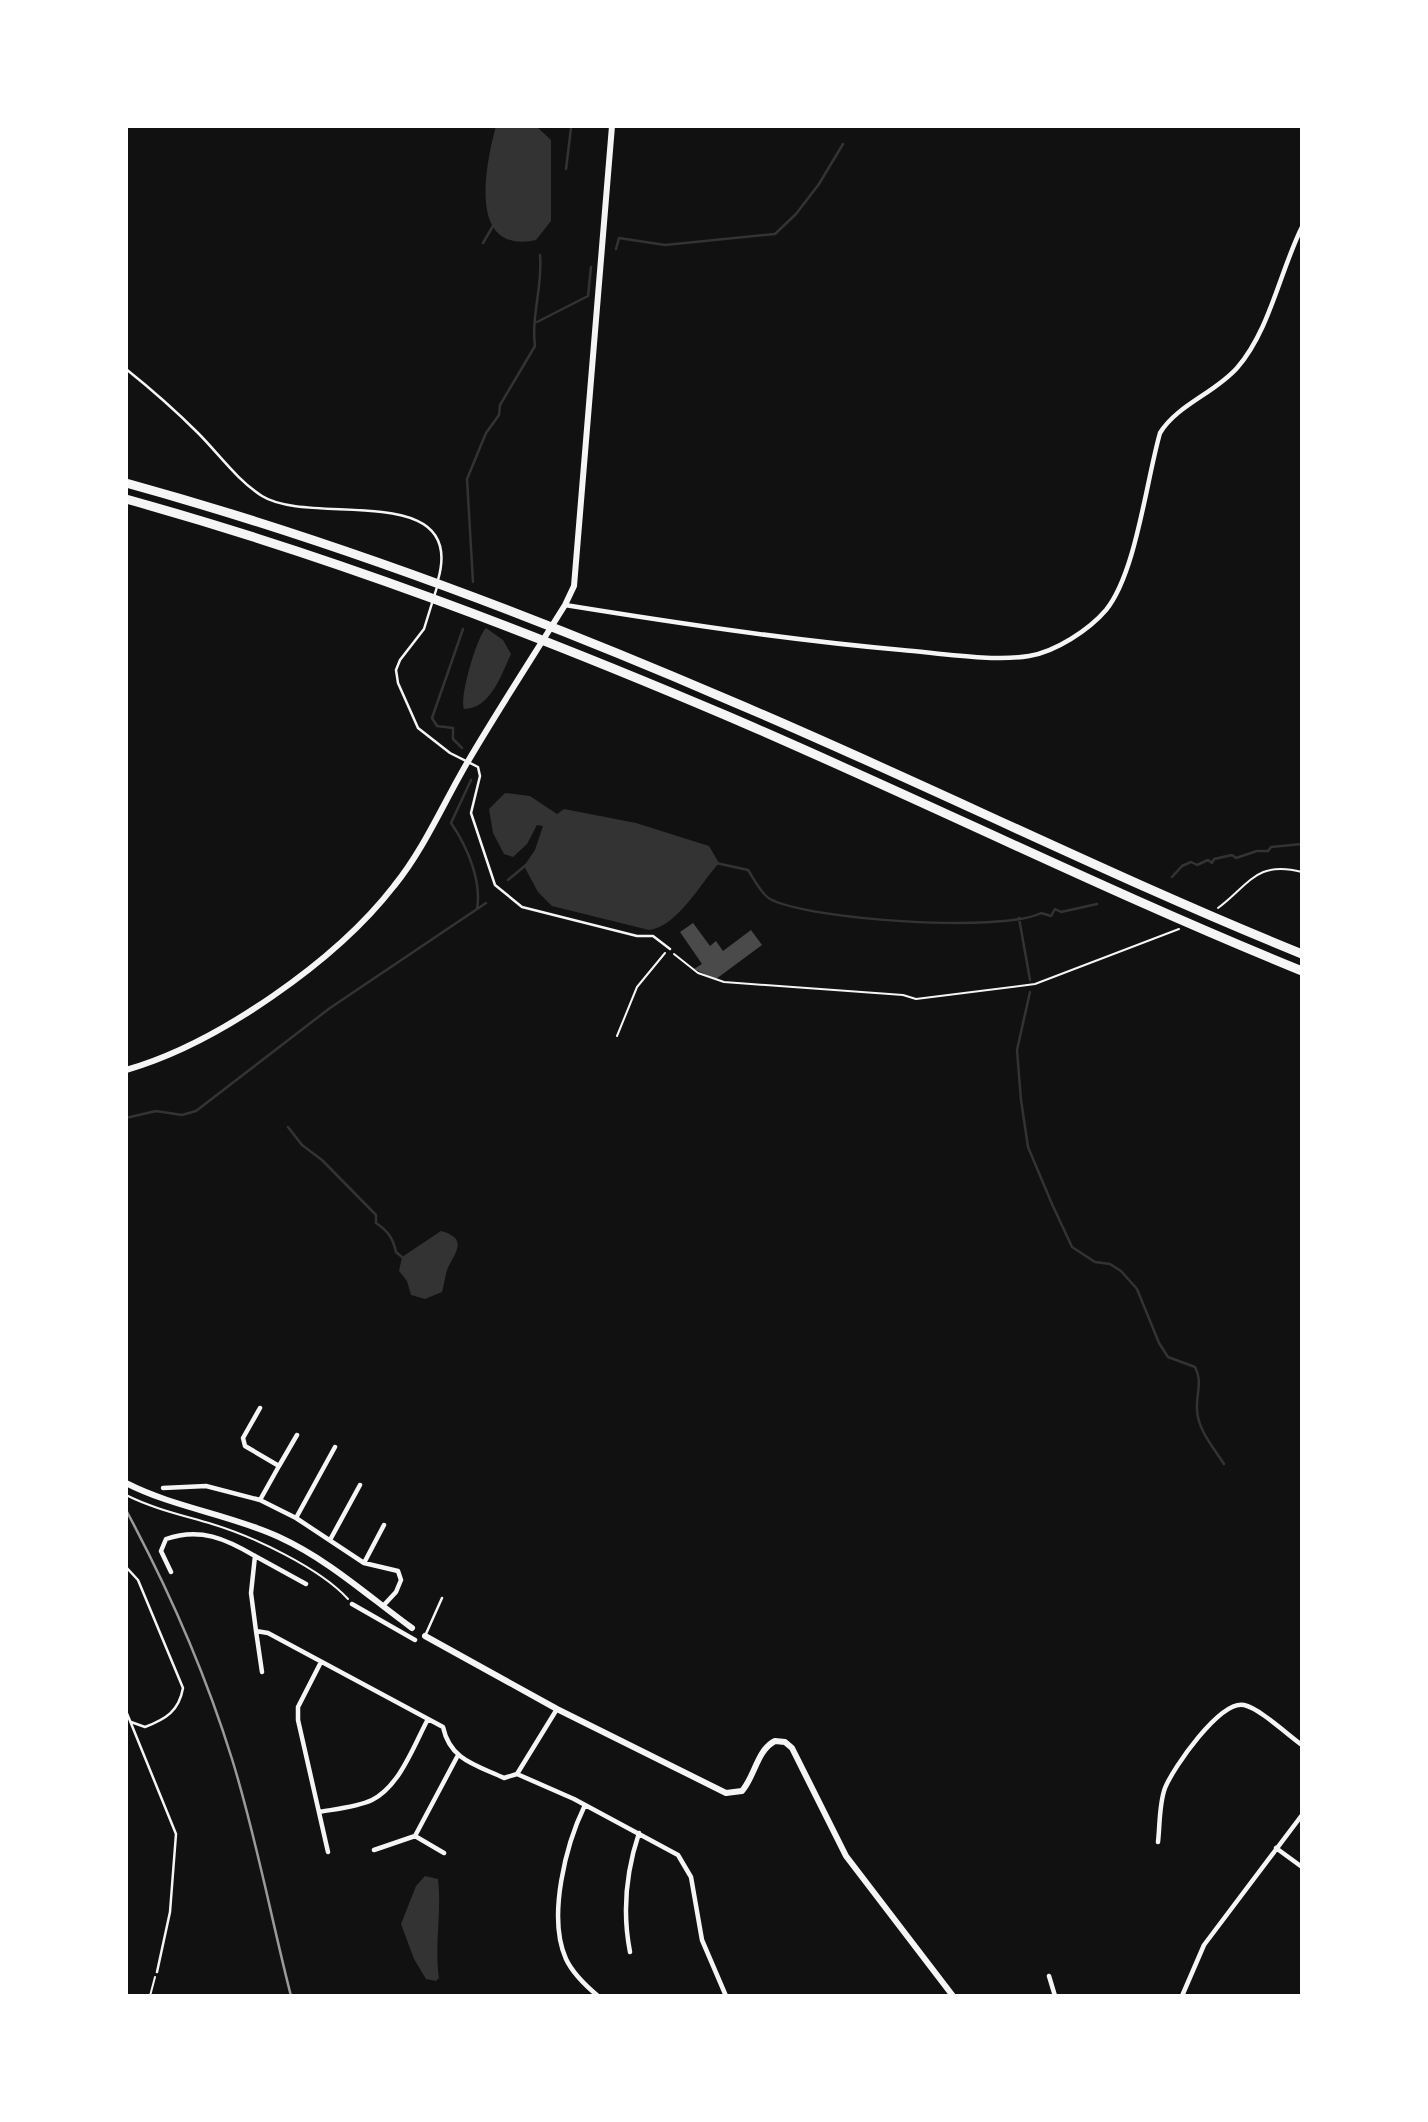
<svg xmlns="http://www.w3.org/2000/svg" width="1428" height="2122" viewBox="0 0 1428 2122" font-family="'Archivo Narrow',sans-serif">
<style>
.water{fill:#333}
.lines{fill:none;stroke-linecap:round;stroke-linejoin:round}
.stream{stroke:#333;stroke-width:2.5}
.building{fill:#4a4a4a}
.path{stroke:#f5f5f5;stroke-width:2}
.service{stroke:#f5f5f5;stroke-width:2.5}
.minor{stroke:#f5f5f5;stroke-width:4.5}
.tertiary{stroke:#f5f5f5;stroke-width:6}
.secondary{stroke:#f5f5f5;stroke-width:6}
.motorway{stroke:#f5f5f5;stroke-width:9}
.rail{stroke:#9a9a9a;stroke-width:2.5}
</style>
<rect width="100%" height="100%" fill="#111"/>
<!-- water -->
<path class="water" d="M496,126H536L551,140V221L536,240C466,255 486,163 496,126Z
M486,628L503,640L511,654C501,675 491,708 464,709C459,698 477,636 486,628Z
M505,793L530,796L557,814L564,809L636,823L709,846L719,863C700,884 677,927 649,930L552,906L538,892L524,866L535,850L543,826L537,825L527,844L513,857L504,854L493,833L489,809Z
M441,1231C470,1239 454,1253 447,1270C445,1277 444,1285 442,1292L425,1299L411,1295L407,1281L399,1271L402,1257Z
M425,1876L438,1879C442,1912 434,1945 439,1978L436,1981L426,1979L414,1959L401,1924L416,1886Z"/>
<g class="lines">
<!-- stream -->
<path class="stream" d="M566,169L571,128
M483,243L493,226
M616,249L619,238L665,245L775,234L796,214L819,184L843,144
M537,322L588,296L591,267
M473,582L467,479L486,433L499,415L500,405L535,346C531,316 543,285 540,255
M462,748L453,739V728L437,726L432,718L463,629
M471,780L451,823C467,846 482,881 477,909
M716,863L748,870C754,879 761,894 770,899C809,920 1002,933 1041,913L1051,916L1055,909L1061,912L1097,904
M1172,877L1182,866L1191,862L1197,865L1208,860L1212,863L1214,859L1232,855L1236,858L1257,851H1268L1271,847L1302,844
M508,880L526,865
M1019,918L1030,980
M1030,992L1017,1050L1021,1100L1028,1147L1052,1204L1072,1247L1095,1262L1110,1264L1121,1271L1137,1289L1159,1343L1168,1357L1195,1367C1203,1382 1196,1393 1197,1410C1198,1430 1213,1447 1224,1464
M126,1118L156,1111L182,1115L196,1111L330,1008L486,903
M288,1127L302,1145L322,1160L376,1215V1223C388,1231 393,1238 396,1252L402,1257"/>
</g>
<!-- building -->
<path class="building" d="M693,923L710,946L716,941L723,951L751,930L762,945L716,979L694,969L702,964L680,932Z"/>
<g class="lines">
<!-- path -->
<path class="path" d="M1218,908C1249,885 1256,860 1302,872
M674,954L698,973L724,982L903,995L916,999L1035,984L1179,929
M617,1036L637,987L665,953
M126,1495C154,1509 182,1515 212,1524C252,1536 320,1568 348,1599
M150,1996L155,1977"/>
<!-- service -->
<path class="service" d="M126,369C151,389 175,410 198,433C219,454 237,480 262,496C311,527 467,479 438,580
M437,587L424,629L400,660L396,670L398,683L418,728L450,753L478,767L480,776L471,813L495,885L522,907L637,936H653L670,949
M126,1567L138,1580L183,1688C179,1711 166,1719 145,1727L131,1722
M425,1636L442,1598
M126,1711L176,1834L170,1912L157,1972"/>
<!-- minor -->
<path class="minor" d="M565,605C677,623 789,640 902,650C938,653 994,662 1029,656C1055,652 1089,630 1106,610C1136,573 1146,482 1160,433C1177,405 1215,393 1237,368C1270,330 1280,271 1302,227
M260,1408L243,1438L245,1446L279,1466L260,1500
M279,1466L297,1435
M163,1488L206,1486L260,1500L296,1518L364,1563L398,1571L401,1580L396,1592L383,1606
M296,1518L335,1447
M330,1540L360,1485
M255,1556L306,1584
M364,1563L384,1525
M171,1572L161,1551L166,1539C200,1527 226,1539 255,1556L251,1593L256,1631L268,1633L443,1727C450,1760 476,1765 504,1778L517,1774
M352,1604L415,1640
M256,1631L262,1672
M321,1662L298,1707V1720L328,1852
M517,1774L574,1799L678,1855L691,1877L702,1940L726,1996
M517,1774L557,1709
M585,1805C566,1844 547,1917 566,1959C573,1974 586,1986 598,1996
M319,1812C336,1809 357,1807 372,1800C400,1786 414,1745 428,1719
M1158,1842C1160,1825 1159,1804 1165,1788C1173,1768 1220,1700 1244,1705C1259,1708 1288,1735 1302,1745
M1276,1848L1302,1867
M374,1850L415,1836
M444,1853L415,1836L457,1757
M630,1952C622,1911 626,1872 639,1833
M1049,1976L1055,1996
M1182,1996L1204,1945L1302,1815"/>
<!-- tertiary -->
<path class="tertiary" d="M126,1070C217,1044 336,961 394,886C424,849 443,804 467,763C498,710 532,658 565,605L574,586L612,126"/>
<!-- secondary -->
<path class="secondary" d="M126,1483C175,1508 229,1514 279,1537C329,1560 368,1596 412,1628
M425,1636L557,1709L726,1793L742,1791C755,1776 757,1750 775,1741L785,1742L792,1748L846,1856L953,1996"/>
<!-- motorway -->
<path class="motorway" d="M126,483C333,540 534,616 731,701C923,782 1109,876 1302,954
M126,499C331,556 530,632 725,715C919,798 1107,892 1302,971"/>
<!-- rail -->
<path class="rail" d="M126,1510C169,1590 205,1672 232,1759C256,1836 271,1918 291,1996"/>
</g>
<!-- border -->
<rect width="1428" height="2122" fill="none" stroke="#ffffff" stroke-width="256"/>
</svg>
